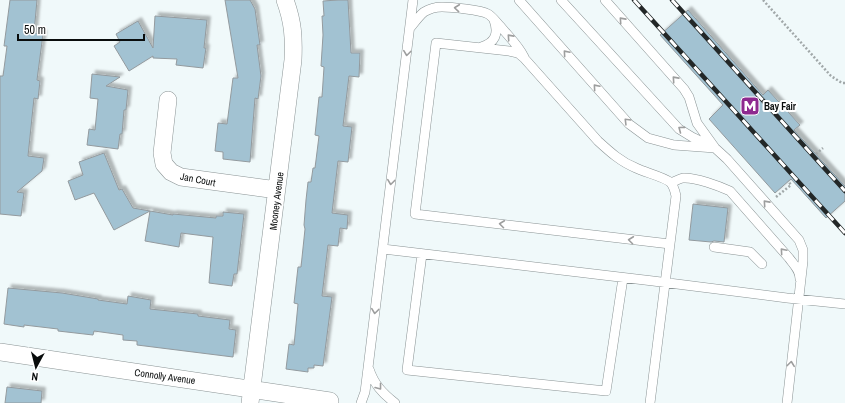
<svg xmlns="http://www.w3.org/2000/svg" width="845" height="403" viewBox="0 0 845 403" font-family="'Archivo Narrow',sans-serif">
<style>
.building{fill:#a2c2d2;stroke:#939a9e;filter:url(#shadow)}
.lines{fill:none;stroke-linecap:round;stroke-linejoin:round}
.service-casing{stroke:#8a9394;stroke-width:10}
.minor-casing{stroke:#8a9394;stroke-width:18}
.path{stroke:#a1a8a9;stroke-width:2.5;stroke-dasharray:2 2;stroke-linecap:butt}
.service{stroke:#fff;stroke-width:9}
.minor{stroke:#fff;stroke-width:17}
.rail-casing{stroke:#232727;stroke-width:4.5}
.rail{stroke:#fff;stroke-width:3;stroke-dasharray:9;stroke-linecap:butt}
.oneway{stroke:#9d9e9e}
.labels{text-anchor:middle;stroke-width:4;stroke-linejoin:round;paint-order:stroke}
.poi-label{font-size:10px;font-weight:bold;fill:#090c0c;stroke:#fff;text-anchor:start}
.street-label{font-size:10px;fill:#090c0c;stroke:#fff}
</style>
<defs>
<filter id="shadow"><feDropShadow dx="3.5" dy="-3.5" stdDeviation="1" flood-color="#0004"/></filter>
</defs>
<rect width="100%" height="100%" fill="#f0f9fa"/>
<!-- building -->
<path class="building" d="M10,0H37L34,33L43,34L37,80L40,81L38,99L34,98L28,156L44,158L42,171L17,192L24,193L21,216L0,214V76H3L7,46H4Z
M225,0H250L255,9L260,45H257L261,76L258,99L255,98L250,162L223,159V152L215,151L218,123L227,124L233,78H238Z
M338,0H348L351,53H360L359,77L349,76L343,126L352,127L348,162L338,161L332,213L348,215L347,229L340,228L338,246L328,245L322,296L332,297L323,366L314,365V368H308V372L286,369L289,344L294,345L298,304L294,303L298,267H301L305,229L304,225L306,200L308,182H311L313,168H315L319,136L315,135L319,97H322L324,67L321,66L323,35L322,16H324L323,1Z
M688,10L763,95L768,90L800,125L794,130L845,186V201L826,218L791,179L775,193L709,119L723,105L660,35Z
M155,16L207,20L204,48H206L203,68L176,65L177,59L153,58V56L129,71L114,46L120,42L116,34L138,21L153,48Z
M92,74L120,77L106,86L128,90L126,110H124L122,134H120L118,149L87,145L89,129L95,130L98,99L90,98Z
M104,153L119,190L122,189L133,208L150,211L114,230L94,193L75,200L68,181L83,175L79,162Z
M693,204L728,208L724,242L714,241L711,242L689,240Z
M150,211L173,215V214L216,218V216H223V212L244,214L237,274H234L232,286L209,283L213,237L181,233L179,247L145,241Z
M8,288L62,293L98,299V300L127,304L128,296L151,300L150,309L198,314V316L230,320L229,329L236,330L233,357L137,345V341L123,340V335L94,331L93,335L58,331V329L24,325V327L4,324Z
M7,387L42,391L41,403H5Z"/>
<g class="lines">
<defs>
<path id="service" d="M519,0L629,124L648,138L674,145L715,148
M561,0L679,129L692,137L711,146
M605,0L684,89L689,97L697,123L715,148L727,159L799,240L803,250V261L787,403
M410,28C414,23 419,16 424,12C429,9 437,7 442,7C451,7 481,10 488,14C493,17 497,23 501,27C509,37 518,45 524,57
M481,47C495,43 499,34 494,20
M671,183C675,181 679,179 683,178C695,177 719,186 730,191L789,258C794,265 800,270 800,279
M714,247L750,252L762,264
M383,249L653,281L787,298L845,304
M422,254L407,370L606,391L623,278
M369,369C374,384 382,393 395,403
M361,403L365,392L368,368L413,0
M650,403L676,196C675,191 674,186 670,182C664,177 644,172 636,168C621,162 610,152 598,141L524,58L518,53L509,51L436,43L415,214L670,244"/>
<path id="minor" d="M168,100L162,153L164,164L171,172L181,177L277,190
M0,352L330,401
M250,403L293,60C294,37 293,22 285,0"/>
</defs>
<!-- service casing -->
<use href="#service" class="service-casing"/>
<!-- minor casing -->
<use href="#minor" class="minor-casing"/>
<!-- path -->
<path class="path" d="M763,0L831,76L842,83H845
M816,154L823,148
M776,197L791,185L788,181"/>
<!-- service -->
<use href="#service" class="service"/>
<!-- minor -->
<use href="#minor" class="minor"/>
<defs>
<path id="rail" d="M634,0L845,233
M672,0L845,191"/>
</defs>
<!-- rail casing -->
<use href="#rail" class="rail-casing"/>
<!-- rail -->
<use href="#rail" class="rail"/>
</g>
<!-- one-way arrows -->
<defs><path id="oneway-chevron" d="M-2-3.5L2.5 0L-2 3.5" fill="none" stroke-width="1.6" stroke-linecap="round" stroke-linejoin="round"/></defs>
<g class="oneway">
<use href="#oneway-chevron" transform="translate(457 8) rotate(-174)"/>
<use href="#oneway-chevron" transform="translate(622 20) rotate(-132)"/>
<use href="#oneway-chevron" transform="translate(510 37) rotate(-132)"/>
<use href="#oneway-chevron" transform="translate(407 53) rotate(97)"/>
<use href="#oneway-chevron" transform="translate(566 53) rotate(-131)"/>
<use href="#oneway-chevron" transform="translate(675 79) rotate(-132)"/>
<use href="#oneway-chevron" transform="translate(596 87) rotate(-131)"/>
<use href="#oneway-chevron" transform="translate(627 121) rotate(-135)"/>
<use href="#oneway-chevron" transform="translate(681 129) rotate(-143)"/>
<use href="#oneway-chevron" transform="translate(391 182) rotate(97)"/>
<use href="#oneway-chevron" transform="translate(766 203) rotate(-132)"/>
<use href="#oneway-chevron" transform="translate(502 224) rotate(-173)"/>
<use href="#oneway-chevron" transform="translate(631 240) rotate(-173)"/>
<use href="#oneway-chevron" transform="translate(783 251) rotate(-131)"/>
<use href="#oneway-chevron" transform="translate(375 311) rotate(97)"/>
<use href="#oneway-chevron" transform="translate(791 364) rotate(-83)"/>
<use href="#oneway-chevron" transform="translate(379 387) rotate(52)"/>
</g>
<!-- icons -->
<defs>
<symbol id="metro-square" viewBox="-11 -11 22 22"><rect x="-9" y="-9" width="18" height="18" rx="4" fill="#8e298f" stroke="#fff"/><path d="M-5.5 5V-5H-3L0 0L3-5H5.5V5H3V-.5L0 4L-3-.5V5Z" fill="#fff"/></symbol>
</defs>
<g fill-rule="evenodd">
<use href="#metro-square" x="739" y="95" width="22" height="22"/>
</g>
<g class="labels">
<!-- poi labels -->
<g class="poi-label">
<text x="764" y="110">Bay Fair</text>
</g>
<!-- street labels -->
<g class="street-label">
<text transform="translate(198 179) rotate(11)" y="4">Jan Court</text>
<text transform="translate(276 201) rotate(-83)" y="4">Mooney Avenue</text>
<text transform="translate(165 376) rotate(8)" y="4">Connolly Avenue</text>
</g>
</g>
<!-- north arrow -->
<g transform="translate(36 367) rotate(187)" stroke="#ffffff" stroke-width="3" paint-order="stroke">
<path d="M0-3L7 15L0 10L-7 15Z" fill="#090c0c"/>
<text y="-6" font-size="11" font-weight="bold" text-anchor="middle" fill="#090c0c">N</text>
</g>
<!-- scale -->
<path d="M18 34v6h126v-6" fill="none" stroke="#090c0c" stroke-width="2"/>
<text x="24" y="34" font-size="12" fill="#090c0c" stroke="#ffffff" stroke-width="3" paint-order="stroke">50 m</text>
</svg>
